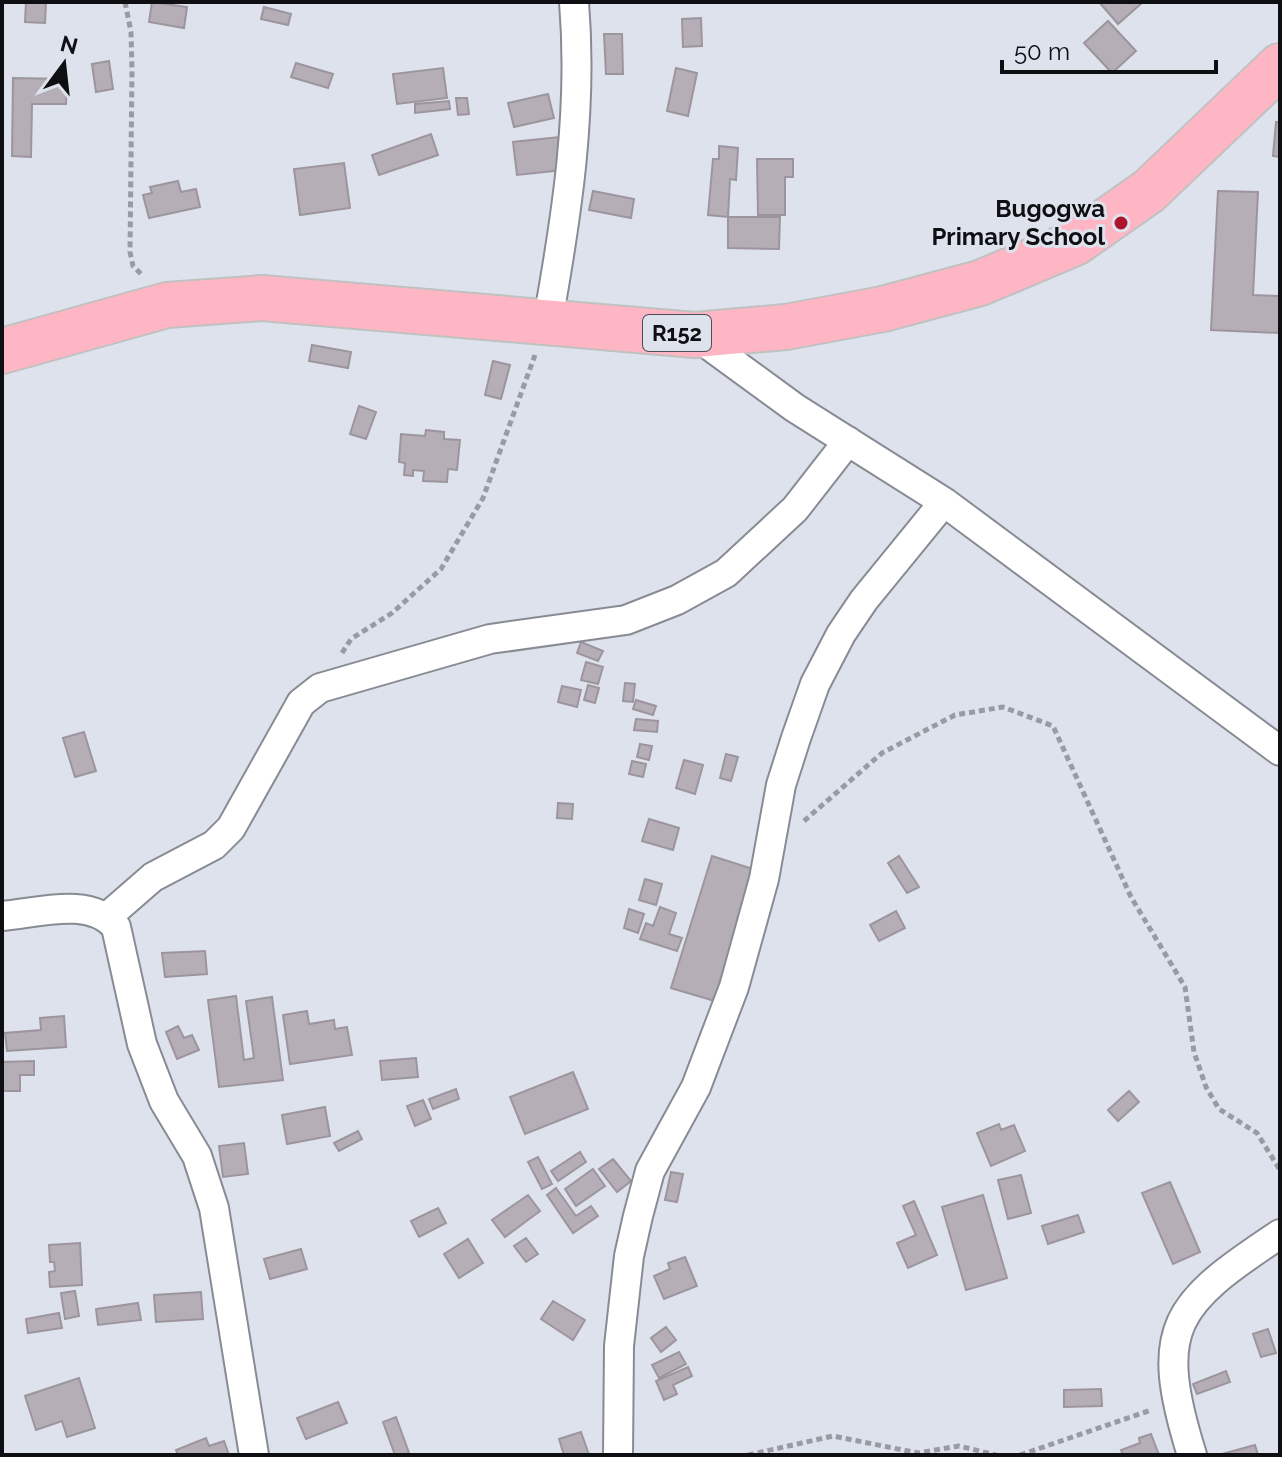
<svg xmlns="http://www.w3.org/2000/svg" width="1282" height="1457" viewBox="0 0 1282 1457" font-family="Raleway,sans-serif">
<style>
.building{fill:#b5aeb7;stroke:#9c959e;stroke-width:2}
.lines{fill:none;stroke-linecap:round;stroke-linejoin:round}
.minor-casing{stroke:#888b94;stroke-width:32}
.primary-casing{stroke:#c0c1c1;stroke-width:48}
.path{stroke:#989ba2;stroke-width:5;stroke-dasharray:6 4;stroke-linecap:butt}
.minor{stroke:#fff;stroke-width:28}
.primary{stroke:#feb6c4;stroke-width:44}
.poi-dot{fill:#ab162c;stroke:#dee2ec;stroke-width:3}
.labels{text-anchor:middle;stroke-width:6;stroke-linejoin:round;paint-order:stroke}
.shield{fill:#dee2ec;stroke:#4c4e53;stroke-width:2}
.shield-label{font-size:22px;font-weight:bold;fill:#0e0f12}
.poi-label{font-size:24px;font-weight:bold;fill:#0e0f12;stroke:#dee2ec;text-anchor:end}
</style>
<rect width="100%" height="100%" fill="#dee2ec"/>
<!-- building -->
<path class="building" d="M26,2H46L45,23L25,22Z
M152,2L187,7L184,28L149,22Z
M1099,2H1143L1118,24Z
M264,7L291,14L288,25L261,19Z
M701,18L702,46L683,47L682,19Z
M1108,21L1136,51L1112,73L1084,43Z
M604,34H622L623,74H606Z
M109,61L113,89L96,92L92,64Z
M296,63L333,74L328,88L291,77Z
M443,68L447,98L397,104L393,74Z
M676,68L697,73L688,116L667,111Z
M13,78L67,79L66,104H32L31,157L12,156Z
M548,94L554,118L514,127L508,103Z
M456,98H467L469,114L458,115Z
M449,101L450,109L415,113V104Z
M1276,122H1280V157L1273,156Z
M431,134L438,155L379,175L372,155Z
M559,137L563,170L517,175L513,142Z
M719,146L738,148L736,180L730,179L728,217L708,215L713,159H719Z
M757,159H793V177H785V215H758Z
M344,163L350,208L300,215L294,169Z
M178,181L181,192L196,189L200,207L149,218L143,195L152,193L150,187Z
M593,191L634,199L631,218L589,210Z
M1218,191L1258,192L1253,295L1280,296V333L1211,330Z
M728,217H780L779,249L728,248Z
M312,345L351,352L348,368L309,361Z
M493,361L510,365L501,399L485,395Z
M359,406L376,412L366,439L350,434Z
M426,430L444,432V439L460,440L457,470L448,469L447,482L423,481L424,471L413,470V476L404,475L405,463L399,462L401,434L425,436Z
M581,642L603,651L598,661L577,653Z
M586,662L603,667L598,684L581,680Z
M625,683L635,684L633,702L623,701Z
M588,685L599,688L595,703L584,700Z
M562,686L581,690L577,707L558,702Z
M636,700L656,706L653,715L633,709Z
M636,719L658,721L657,732L634,730Z
M84,732L96,771L75,777L63,738Z
M640,744L652,746L649,760L637,757Z
M726,754L738,757L731,781L720,778Z
M684,760L703,765L695,794L676,788Z
M632,761L646,764L643,777L629,774Z
M558,803L573,804L572,819L557,818Z
M649,819L679,828L673,850L642,841Z
M712,856L759,871L718,1002L671,988Z
M899,856L919,887L907,893L888,863Z
M645,879L662,884L656,905L639,900Z
M660,907L676,913L669,934L682,938L677,951L640,939L646,923L653,926Z
M629,909L644,914L638,933L624,928Z
M896,911L905,928L879,941L870,925Z
M205,951L207,974L165,977L162,953Z
M236,996L244,1060L254,1058L246,1001L272,997L283,1080L219,1087L208,1000Z
M307,1011L309,1024L334,1020L335,1029L347,1027L352,1055L290,1064L283,1015Z
M64,1016L66,1047L7,1051L5,1033L41,1030L40,1018Z
M178,1026L184,1038L192,1035L199,1050L177,1059L166,1032Z
M416,1058L418,1077L382,1080L380,1061Z
M34,1061V1075H20V1091H3L2,1062Z
M573,1072L588,1109L525,1134L510,1097Z
M456,1089L459,1099L433,1109L429,1099Z
M1129,1091L1139,1102L1118,1121L1108,1110Z
M423,1100L431,1119L415,1126L407,1106Z
M325,1107L330,1136L287,1144L282,1115Z
M999,1124L1001,1130L1014,1125L1025,1151L991,1166L977,1133Z
M358,1131L362,1139L339,1151L334,1143Z
M244,1143L248,1174L223,1177L219,1146Z
M580,1152L586,1162L558,1181L551,1171Z
M538,1157L552,1184L542,1189L528,1162Z
M613,1159L631,1181L617,1192L599,1169Z
M593,1169L605,1186L576,1206L565,1189Z
M671,1172L683,1174L677,1202L665,1200Z
M1021,1175L1031,1213L1008,1219L998,1180Z
M1170,1182L1200,1252L1173,1264L1142,1193Z
M556,1188L576,1216L591,1206L598,1216L573,1233L547,1195Z
M528,1195L540,1211L505,1237L492,1220Z
M983,1195L1007,1278L966,1290L942,1207Z
M914,1201L937,1255L908,1268L897,1243L916,1235L903,1206Z
M438,1208L446,1223L419,1237L411,1221Z
M1078,1215L1084,1232L1048,1244L1042,1226Z
M526,1238L538,1254L526,1262L514,1246Z
M468,1239L483,1263L459,1278L444,1254Z
M80,1243L82,1285L50,1287L49,1272L55,1271L54,1262H50L49,1245Z
M301,1249L307,1269L270,1279L264,1259Z
M685,1257L697,1286L664,1299L654,1276L670,1269L668,1263Z
M75,1291L79,1316L65,1319L61,1293Z
M201,1292L203,1319L156,1322L154,1295Z
M553,1301L585,1320L573,1340L541,1319Z
M138,1303L141,1320L98,1325L96,1309Z
M59,1313L62,1328L28,1333L26,1319Z
M666,1327L676,1340L661,1352L651,1338Z
M1268,1329L1276,1353L1261,1357L1253,1334Z
M679,1352L686,1364L659,1378L652,1365Z
M688,1367L692,1376L673,1385L677,1394L664,1400L656,1381Z
M1226,1371L1230,1382L1197,1394L1193,1384Z
M79,1378L95,1428L67,1437L62,1421L36,1430L25,1396Z
M1101,1389L1102,1406L1064,1407V1390Z
M338,1402L347,1423L306,1439L297,1418Z
M396,1417L409,1453L403,1455H395L383,1422Z
M581,1432L589,1455H564L559,1439Z
M1151,1434L1159,1455H1123L1121,1450L1140,1443L1139,1438Z
M206,1438L209,1446L224,1441L229,1455H178L176,1450Z
M1255,1445L1258,1455L1222,1454Z"/>
<g class="lines">
<defs>
<path id="minor" d="M548,320C567,214 583,110 574,2
M695,335L795,408L944,502L1280,751
M2,916C38,913 90,896 116,927L142,1044L164,1101L197,1156L214,1208L254,1455
M107,917L153,877L214,845L231,828L301,703L320,688L490,639L626,620L677,600L726,573L795,509L848,441
M618,1455L619,1346L629,1256L638,1216L650,1171L696,1087L734,987L764,879L781,785L796,738L815,684L841,634L864,600L944,502
M1192,1455C1152,1327 1174,1304 1280,1234"/>
<path id="primary" d="M2,351L167,305L262,298L695,335L786,327L883,309L980,283L1075,243L1149,191L1280,66"/>
</defs>
<!-- minor casing -->
<use href="#minor" class="minor-casing"/>
<!-- primary casing -->
<use href="#primary" class="primary-casing"/>
<!-- path -->
<path class="path" d="M125,2L131,32L132,70L130,252L133,266L143,276
M342,653L351,639L392,613L441,569L483,498L535,355
M804,821L882,753L955,715L1003,707L1053,726L1131,897L1185,987L1194,1052L1206,1087L1219,1109L1257,1133L1280,1170
M748,1455L833,1436L918,1453L959,1446L996,1455
M1020,1455L1151,1410"/>
<!-- minor -->
<use href="#minor" class="minor"/>
<!-- primary -->
<use href="#primary" class="primary"/>
</g>
<!-- markers -->
<circle class="poi-dot" cx="1121" cy="223" r="8"/>
<g class="labels">
<!-- shield labels -->
<rect class="shield" x="643" y="315" width="68" height="36" rx="6"/>
<g class="shield-label">
<text x="677" y="341">R152</text>
</g>
<!-- poi labels -->
<g class="poi-label">
<text x="1105" y="217">Bugogwa<tspan x="1105" dy="28">Primary School</tspan></text>
</g>
</g>
<!-- border -->
<rect width="1282" height="1457" fill="none" stroke="#0e0f12" stroke-width="8"/>
<!-- north arrow -->
<g transform="translate(64 64) rotate(15)" stroke="#dee2ec" stroke-width="6" paint-order="stroke">
<path d="M0-6L14 30L0 20L-14 30Z" fill="#0e0f12"/>
<text y="-12" font-size="22" font-weight="bold" text-anchor="middle" fill="#0e0f12">N</text>
</g>
<!-- scale -->
<path d="M1002 60v12h214v-12" fill="none" stroke="#0e0f12" stroke-width="4"/>
<text x="1014" y="60" font-size="24" fill="#0e0f12" stroke="#dee2ec" stroke-width="6" paint-order="stroke">50 m</text>
</svg>
